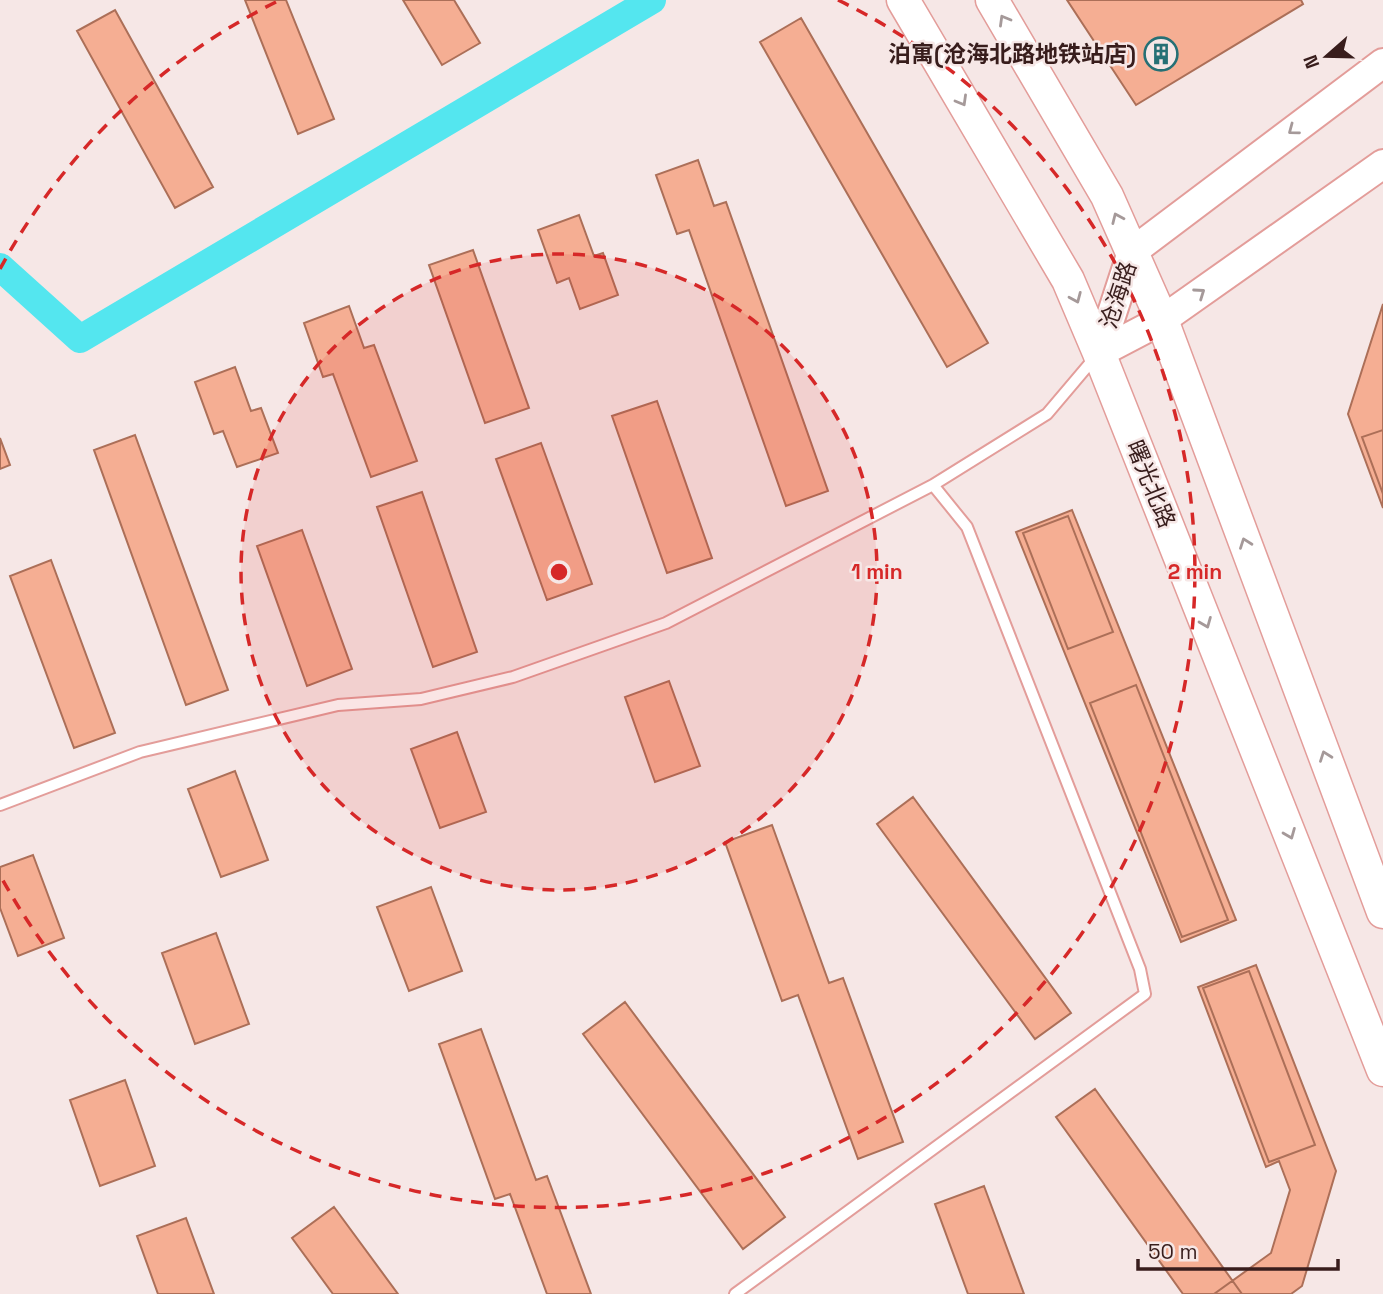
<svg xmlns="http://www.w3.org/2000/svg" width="1383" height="1294" viewBox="0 0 1383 1294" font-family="'Space Grotesk','Noto Sans SC',sans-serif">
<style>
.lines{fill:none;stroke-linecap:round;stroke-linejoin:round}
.canal{stroke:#54e6ef;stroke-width:28}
.building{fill:#f5ae93;stroke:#ac6f58;stroke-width:2}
.service-casing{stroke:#e39d9a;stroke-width:14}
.tertiary-casing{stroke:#e39d9a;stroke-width:32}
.secondary-casing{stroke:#e39d9a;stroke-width:35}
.service{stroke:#fff;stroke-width:10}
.tertiary{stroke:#fff;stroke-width:28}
.secondary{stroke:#fff;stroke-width:32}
.oneway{stroke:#a59999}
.ring{fill:none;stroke:#d62828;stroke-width:3.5;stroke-dasharray:12 9}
.labels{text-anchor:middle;stroke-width:5;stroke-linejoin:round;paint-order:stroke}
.poi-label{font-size:23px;font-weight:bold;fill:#381d1c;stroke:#f6e7e6;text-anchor:end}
.street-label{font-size:23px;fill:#381d1c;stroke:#f6e7e6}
.centre{fill:#d62828;stroke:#f6e7e6;stroke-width:3.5}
.ring-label{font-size:21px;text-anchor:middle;font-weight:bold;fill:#d62828;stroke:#f6e7e6;stroke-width:5;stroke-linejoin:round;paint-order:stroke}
</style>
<rect width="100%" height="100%" fill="#f6e7e6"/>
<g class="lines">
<!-- canal -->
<path class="canal" d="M0,267L80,339L652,0"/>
</g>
<!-- building -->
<path class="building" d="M245,0H286L334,119L298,134Z
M403,0H454L480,43L442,65Z
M1067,0H1301L1303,4L1136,105Z
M115,10L213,187L175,208L77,31Z
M801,18L988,343L947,367L760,42Z
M698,160L714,206L726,202L828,491L786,506L689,230L677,234L656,175Z
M579,215L594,256L603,253L618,295L580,309L569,278L557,283L538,230Z
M473,250L529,408L485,423L429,265Z
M1383,304V508L1348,414Z
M349,306L364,348L374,345L417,461L371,477L333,374L323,377L304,323Z
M235,367L251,411L261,408L278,453L237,467L223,431L214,434L195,382Z
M657,401L712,558L667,573L612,416Z
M1383,430V494L1362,437Z
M135,435L228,690L186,705L94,450Z
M0,438L10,465L0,469Z
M541,443L592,584L547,600L496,459Z
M422,492L477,652L433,667L377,507Z
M1072,510L1236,920L1181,942L1016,532Z
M1068,516L1113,632L1068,649L1023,533Z
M302,530L352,669L307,686L257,546Z
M51,560L115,733L74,748L10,576Z
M669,681L700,766L655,782L625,697Z
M1136,685L1228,920L1182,937L1090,703Z
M457,732L486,812L440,828L411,749Z
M235,771L268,860L221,877L188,789Z
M913,797L1071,1013L1035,1039L877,824Z
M772,825L829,983L843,978L903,1142L858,1159L798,995L782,1001L725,842Z
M33,855L64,938L18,956L0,908V867Z
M431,887L462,971L409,991L377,907Z
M216,933L249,1024L195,1044L162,953Z
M1256,965L1336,1171L1302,1286L1291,1294H1214L1271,1253L1290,1190L1279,1161L1266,1167L1198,987Z
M1249,971L1315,1145L1269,1162L1203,988Z
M625,1002L785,1217L743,1249L583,1034Z
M481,1029L536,1180L547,1176L591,1294H547L510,1194L495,1199L439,1044Z
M125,1080L155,1166L100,1186L70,1100Z
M1095,1089L1242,1294H1183L1056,1117Z
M984,1186L1024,1294H968L935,1204Z
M334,1207L398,1294H333L292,1238Z
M186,1218L214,1294H158L137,1236Z"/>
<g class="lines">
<defs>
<path id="service" d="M0,805L140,752L338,705L421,699L513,677L666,623L933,485L1047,414L1097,355
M735,1294L1145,994L1140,969L967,527L933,485"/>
<path id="tertiary" d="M1099,353L1132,252L1383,63
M1099,353L1162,320L1383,164"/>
<path id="secondary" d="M903,0L1068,280L1099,353L1383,1070
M992,0L1107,196L1162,320L1383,912"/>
</defs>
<!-- service casing -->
<use href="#service" class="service-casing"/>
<!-- tertiary casing -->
<use href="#tertiary" class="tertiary-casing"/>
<!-- secondary casing -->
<use href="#secondary" class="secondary-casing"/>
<!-- service -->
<use href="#service" class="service"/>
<!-- tertiary -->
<use href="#tertiary" class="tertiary"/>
<!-- secondary -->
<use href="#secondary" class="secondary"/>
</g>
<!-- one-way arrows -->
<defs><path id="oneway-chevron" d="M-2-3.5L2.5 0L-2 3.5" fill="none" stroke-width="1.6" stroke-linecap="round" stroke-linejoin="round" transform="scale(1.75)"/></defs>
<g class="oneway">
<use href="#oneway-chevron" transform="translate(1004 20) rotate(-120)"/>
<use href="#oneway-chevron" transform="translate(962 101) rotate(60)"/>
<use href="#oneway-chevron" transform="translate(1293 130) rotate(143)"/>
<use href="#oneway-chevron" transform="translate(1117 218) rotate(-114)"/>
<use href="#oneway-chevron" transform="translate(1200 293) rotate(-35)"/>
<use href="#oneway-chevron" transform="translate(1076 298) rotate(67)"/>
<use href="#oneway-chevron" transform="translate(1245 543) rotate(-110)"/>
<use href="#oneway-chevron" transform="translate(1206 623) rotate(68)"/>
<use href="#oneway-chevron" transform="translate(1325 756) rotate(-110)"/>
<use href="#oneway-chevron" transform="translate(1290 834) rotate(68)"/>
</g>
<!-- distance rings -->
<circle cx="559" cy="572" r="318" fill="#d62828" fill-opacity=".12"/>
<g class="ring">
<circle cx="559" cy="572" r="318"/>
<path d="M0 269A636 636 0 0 1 280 0M838 0A636 636 0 1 1 0 875"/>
</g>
<!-- icons -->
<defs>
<symbol id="building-ring" viewBox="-11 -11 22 22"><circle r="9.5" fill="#f6e7e6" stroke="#257075" stroke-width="1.5"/><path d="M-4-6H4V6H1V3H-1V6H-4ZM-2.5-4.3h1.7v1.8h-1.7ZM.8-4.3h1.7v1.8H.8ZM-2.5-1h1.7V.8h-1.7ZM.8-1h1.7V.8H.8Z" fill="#257075"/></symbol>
</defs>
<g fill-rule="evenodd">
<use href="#building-ring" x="1142" y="35" width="38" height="38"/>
</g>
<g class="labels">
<!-- poi labels -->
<g class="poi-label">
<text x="1136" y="62">泊寓(沧海北路地铁站店)</text>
</g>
<!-- street labels -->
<g class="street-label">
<text transform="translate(1118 295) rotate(-72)" y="8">沧海路</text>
<text transform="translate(1151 484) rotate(68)" y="8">曙光北路</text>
</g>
</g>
<circle cx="559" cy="572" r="10" class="centre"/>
<g class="ring-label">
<text x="877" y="579">1 min</text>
<text x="1195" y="579">2 min</text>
</g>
<!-- north arrow -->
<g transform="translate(1327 56) rotate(250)" stroke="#f6e7e6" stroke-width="5" paint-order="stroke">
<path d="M0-5L12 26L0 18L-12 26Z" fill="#381d1c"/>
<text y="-10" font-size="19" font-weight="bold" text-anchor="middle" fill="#381d1c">N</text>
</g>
<!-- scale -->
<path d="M1138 1259v10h200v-10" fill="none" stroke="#381d1c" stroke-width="3.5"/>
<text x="1148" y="1259" font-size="21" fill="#381d1c" stroke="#f6e7e6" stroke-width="5" paint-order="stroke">50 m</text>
</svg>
